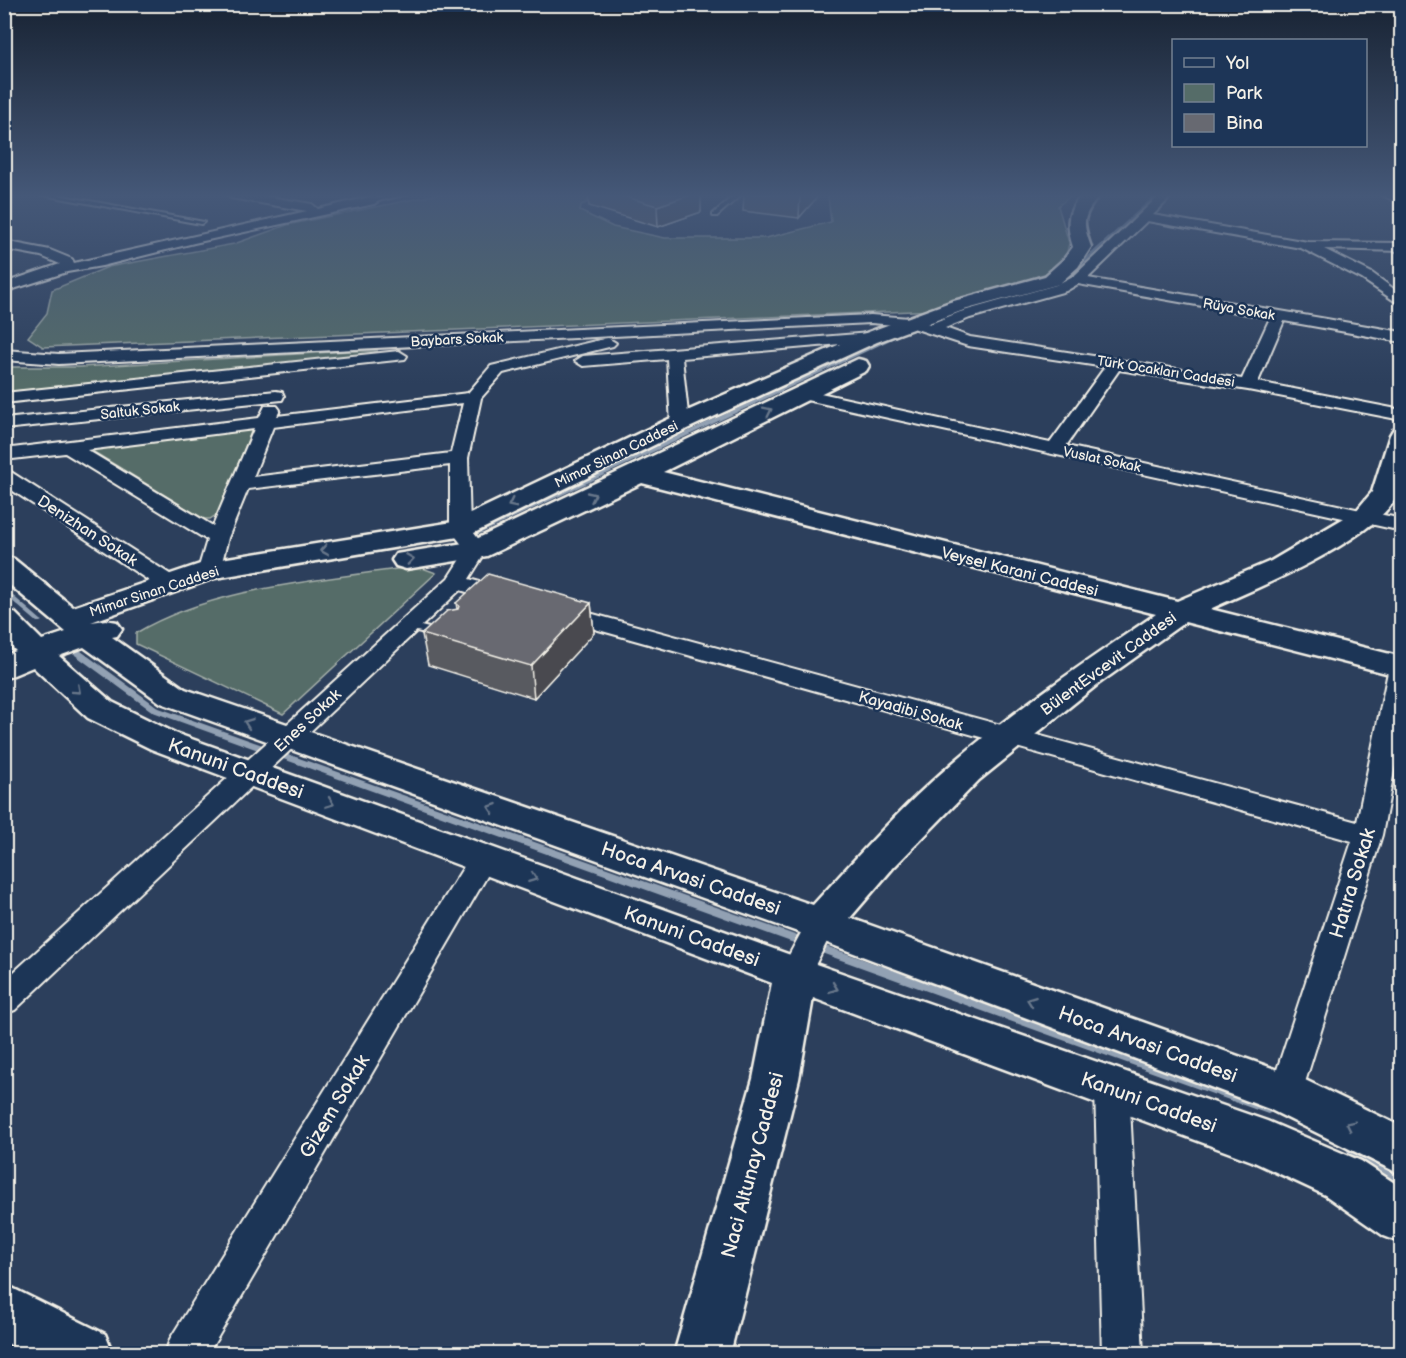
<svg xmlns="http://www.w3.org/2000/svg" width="1406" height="1358" viewBox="0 0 1406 1358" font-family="'Balsamiq Sans',sans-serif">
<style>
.green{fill:#556c68;stroke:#a4aea8;stroke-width:1.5}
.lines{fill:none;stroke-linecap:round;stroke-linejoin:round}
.stream{fill:#92a1b3;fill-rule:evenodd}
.lane-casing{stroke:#f4f1e8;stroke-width:4}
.street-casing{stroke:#f4f1e8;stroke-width:4}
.secondary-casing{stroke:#f4f1e8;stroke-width:5}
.lane{fill:#1d3557;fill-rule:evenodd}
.street{fill:#1d3557;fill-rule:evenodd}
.secondary{fill:#1d3557;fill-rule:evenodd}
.wall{fill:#595a61;stroke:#f4f1e8;stroke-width:1.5}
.shaded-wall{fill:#484a4f;stroke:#f4f1e8;stroke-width:1.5}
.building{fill:#676971;stroke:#f4f1e8;stroke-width:1.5}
.oneway{stroke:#68778a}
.labels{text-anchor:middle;stroke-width:5;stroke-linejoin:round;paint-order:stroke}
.far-street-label{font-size:14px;fill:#f4f1e8;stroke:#1d3557}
.street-label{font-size:16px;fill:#f4f1e8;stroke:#1d3557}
.near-street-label{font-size:20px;fill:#f4f1e8;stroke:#1d3557}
</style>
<rect width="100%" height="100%" fill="#2c3f5c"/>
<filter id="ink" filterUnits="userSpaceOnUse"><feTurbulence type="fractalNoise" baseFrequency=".0167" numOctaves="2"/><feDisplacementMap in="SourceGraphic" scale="12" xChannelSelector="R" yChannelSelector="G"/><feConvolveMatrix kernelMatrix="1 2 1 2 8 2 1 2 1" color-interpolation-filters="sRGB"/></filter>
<g filter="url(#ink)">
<!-- green -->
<path class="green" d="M439,194H609L581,205L580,211L613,227L665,238H766L831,222L828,196L834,194H1073L1058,206L1069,243L1066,257L1050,272L937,310L43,347L28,337L47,313L52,290L108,267L234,244L287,225Z
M350,351H378L366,356L5,392V367H80Z
M252,429L219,513L210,519H204L89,449Z
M417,566L436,573L283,714L136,644V633C215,586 326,580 417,566Z"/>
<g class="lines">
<!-- stream -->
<path class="stream" d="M1156,194H1160L1067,281L1048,290L1011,297V295L1045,288L1063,279Z
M916,325L920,326L475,536L325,561L322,559L325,557L471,533Z
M4,588L41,620L43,621L41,622H37L4,594Z
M156,597L158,598L159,599L158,600L108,618L106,619L102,617L104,616Z
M75,651H81L159,708L1268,1104L1272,1106L1273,1109L1272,1112L1268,1114L153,712L75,655L74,653Z
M1352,1144L1402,1173V1185L1348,1153L1346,1149L1348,1145Z"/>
<defs>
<path id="lane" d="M38,194H52L204,222L201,224Z
M395,194H408L374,202L371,200Z
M735,194H742L717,216H713V214Z
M408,623L446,632L448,634L442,637L404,628L402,626L404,624Z"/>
<path id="street" d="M225,194H253L312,204L318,209L374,196L380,200L374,204L194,243L102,266L67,272L4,292V283L60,264L41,256L4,249V241L50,250L72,259L74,263L307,211L231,198Z
M1161,194H1174L1153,215L1308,242L1402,243V251L1324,249L1372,273L1402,295V306L1362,279L1301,248L1147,221L1088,278L1402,332V342L1284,321L1258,382L1402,410V420L1248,390L1119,370L1066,446L1402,519V531L802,399L794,394L802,389L1050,443L1105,367L968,346L907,326L871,323L59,364L4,360V350L59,354L871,315L909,318L930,324L960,312L1056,285L1075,275ZM1078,284L1270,318L1242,379L970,337L945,328L970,318L1066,291Z
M1382,194L1402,196V204L1384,196Z
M870,333L875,335L878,338L875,341L682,358L689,423L686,427H674L671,423L667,359L583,366L575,361L583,356Z
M608,338L616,343L613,346L503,373L481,398L468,458L470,528L487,550L469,579L512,591L515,596L512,601L504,603L460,590L15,1010L4,1014V981L448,578L466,550L450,529V465L248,489L228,538L220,570L217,575L209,576L201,575L198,570L207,540L65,453L4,460V449L259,418L265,406H277L280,410L277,416L468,393L491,366ZM463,403L451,453L253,477L273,427ZM254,429L213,526L87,450Z
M399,351L407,356L405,359L4,403V393Z
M276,391L282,392L284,396L282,400L4,429V419Z
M4,470L11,472L179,580L182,585L179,590L171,591L163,590L4,485Z
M560,605L1357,822L1389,667L1393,662L1402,660V729L1382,835L1298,1105L1286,1109L1274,1105L1269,1094L1352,841L552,617L549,612L552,607Z
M483,849L493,852L497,859L208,1354H165L170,1339L473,852Z
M821,912L832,916L836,924L806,983L795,987L784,983L779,974L810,916Z
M1112,1073L1124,1077L1129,1088L1143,1354H1102L1095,1088L1100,1077Z"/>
<path id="secondary" d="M1083,194H1100C1083,217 1081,219 1091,247L1078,267L1059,284L964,310L877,342L689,428L470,535L215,578L91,622L106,620L117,622L122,629L117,636L112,637L185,689L813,905C858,856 903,805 954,762C1017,708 1087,661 1156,614L642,483L487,556L406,569L396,566L392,560L396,554L470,542L858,359L866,361L869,366L866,371L663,472L1177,601L1271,561L1356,511L1372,492L1390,435L1393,430L1402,428C1402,447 1406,474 1399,492C1379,539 1257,588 1210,609L1402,657V677L1185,622L1098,684L979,780L893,868L850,918L1303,1079L1402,1127V1175L1269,1109L806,935L161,703L84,647L59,656L112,702L175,733L810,962L1267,1121L1361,1161L1402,1188V1243L1384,1236L1325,1195L1252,1161L813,998L799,1079L730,1354H674L753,1079L772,983L151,749L88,718L33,667L4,679V656L16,651L4,639V611L15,613L42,640L66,632L4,580V556L14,559L73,607L209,561L453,522L671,418L863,334L950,302L1045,276L1064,259L1073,247C1066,225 1066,211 1083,194Z
M4,1284L105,1334L113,1354H27L4,1341Z"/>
</defs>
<!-- lane casing -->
<use href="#lane" class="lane-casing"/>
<!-- street casing -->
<use href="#street" class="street-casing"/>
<!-- secondary casing -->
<use href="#secondary" class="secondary-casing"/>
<!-- lane -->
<use href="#lane" class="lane"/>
<!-- street -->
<use href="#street" class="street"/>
<!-- secondary -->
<use href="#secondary" class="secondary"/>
</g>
<!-- wall -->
<path class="wall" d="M588,194H701V212L658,227L589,206Z
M744,194H820L799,218L743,211Z
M456,603H591L594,633L534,698L428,665L422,634L457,609Z"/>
<!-- shaded-wall -->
<path class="shaded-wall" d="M693,194H701V212L658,227L657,206Z
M800,194H820L799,218Z
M591,603L594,633L534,698L531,666Z"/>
<!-- building -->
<path class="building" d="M616,194H693L657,206Z
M488,574L591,603L531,666L422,634L447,611L458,609L459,606L456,603Z"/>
<!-- one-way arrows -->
<defs><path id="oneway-chevron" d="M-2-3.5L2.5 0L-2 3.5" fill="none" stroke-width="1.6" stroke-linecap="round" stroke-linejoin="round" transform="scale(1.5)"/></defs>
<g class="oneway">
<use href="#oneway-chevron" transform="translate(768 411) rotate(-26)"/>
<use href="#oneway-chevron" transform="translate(592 496) rotate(-25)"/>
<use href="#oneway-chevron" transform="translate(512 504) rotate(154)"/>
<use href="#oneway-chevron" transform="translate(324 550) rotate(171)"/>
<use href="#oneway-chevron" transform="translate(410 559) rotate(-8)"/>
<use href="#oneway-chevron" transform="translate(77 690) rotate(42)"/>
<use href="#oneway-chevron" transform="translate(248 723) rotate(-160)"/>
<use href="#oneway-chevron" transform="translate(330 803) rotate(20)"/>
<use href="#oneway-chevron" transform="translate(492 808) rotate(-161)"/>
<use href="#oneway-chevron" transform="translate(533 878) rotate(20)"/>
<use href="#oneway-chevron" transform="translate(834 988) rotate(20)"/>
<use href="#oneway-chevron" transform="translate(1031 1001) rotate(-160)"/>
<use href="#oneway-chevron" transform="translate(1350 1125) rotate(-154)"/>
</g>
</g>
<!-- sky -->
<linearGradient id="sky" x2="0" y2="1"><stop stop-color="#182333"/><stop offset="0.51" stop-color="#455878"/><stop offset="1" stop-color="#455878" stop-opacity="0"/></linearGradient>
<rect width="1406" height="384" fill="url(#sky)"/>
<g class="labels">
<!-- far-street labels -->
<g class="far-street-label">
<text transform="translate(1239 309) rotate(10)" y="5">Rüya Sokak</text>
<text transform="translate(457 339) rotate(-3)" y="5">Baybars Sokak</text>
<text transform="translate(1166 371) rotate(9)" y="5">Türk Ocakları Caddesi</text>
<text transform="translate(140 410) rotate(-6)" y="5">Saltuk Sokak</text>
<text transform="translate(616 454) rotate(-26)" y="5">Mimar Sinan Caddesi</text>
<text transform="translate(1102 459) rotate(12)" y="5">Vuslat Sokak</text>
<text transform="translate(154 591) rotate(-18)" y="5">Mimar Sinan Caddesi</text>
</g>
<!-- street labels -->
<g class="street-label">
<text transform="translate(88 530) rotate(33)" y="6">Denizhan Sokak</text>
<text transform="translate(1020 571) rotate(14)" y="6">Veysel Karani Caddesi</text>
<text transform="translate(1108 663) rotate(-36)" y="6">BülentEvcevit Caddesi</text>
<text transform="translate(911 710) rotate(16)" y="6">Kayadibi Sokak</text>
<text transform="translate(307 720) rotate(-43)" y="6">Enes Sokak</text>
</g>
<!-- near-street labels -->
<g class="near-street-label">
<text transform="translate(236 768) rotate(20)" y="7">Kanuni Caddesi</text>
<text transform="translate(691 878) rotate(19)" y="7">Hoca Arvasi Caddesi</text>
<text transform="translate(1352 883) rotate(-73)" y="7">Hatıra Sokak</text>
<text transform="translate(692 936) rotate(20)" y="7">Kanuni Caddesi</text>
<text transform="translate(1148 1044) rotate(20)" y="7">Hoca Arvasi Caddesi</text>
<text transform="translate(1149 1102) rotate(20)" y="7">Kanuni Caddesi</text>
<text transform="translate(334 1106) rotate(-59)" y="7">Gizem Sokak</text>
<text transform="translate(752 1165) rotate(-75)" y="7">Naci Altunay Caddesi</text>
</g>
</g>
<!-- margin -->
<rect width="1406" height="1358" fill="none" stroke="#1d3557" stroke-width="24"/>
<rect x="12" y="12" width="1382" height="1334" fill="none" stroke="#f4f1e8" stroke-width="2" filter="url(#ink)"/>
<!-- legend -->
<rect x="1172" y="39" width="195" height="108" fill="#1d3557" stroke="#738091" stroke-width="1.5"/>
<rect x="1184" y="58" width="30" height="9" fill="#1d3557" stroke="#738091" stroke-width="1.5"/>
<text x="1226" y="69" font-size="18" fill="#f4f1e8">Yol</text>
<rect x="1184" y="84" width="30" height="18" fill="#556c68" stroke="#738091" stroke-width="1.5"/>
<text x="1226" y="99" font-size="18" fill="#f4f1e8">Park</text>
<rect x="1184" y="114" width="30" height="18" fill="#676971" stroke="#738091" stroke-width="1.5"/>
<text x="1226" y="129" font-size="18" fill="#f4f1e8">Bina</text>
</svg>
